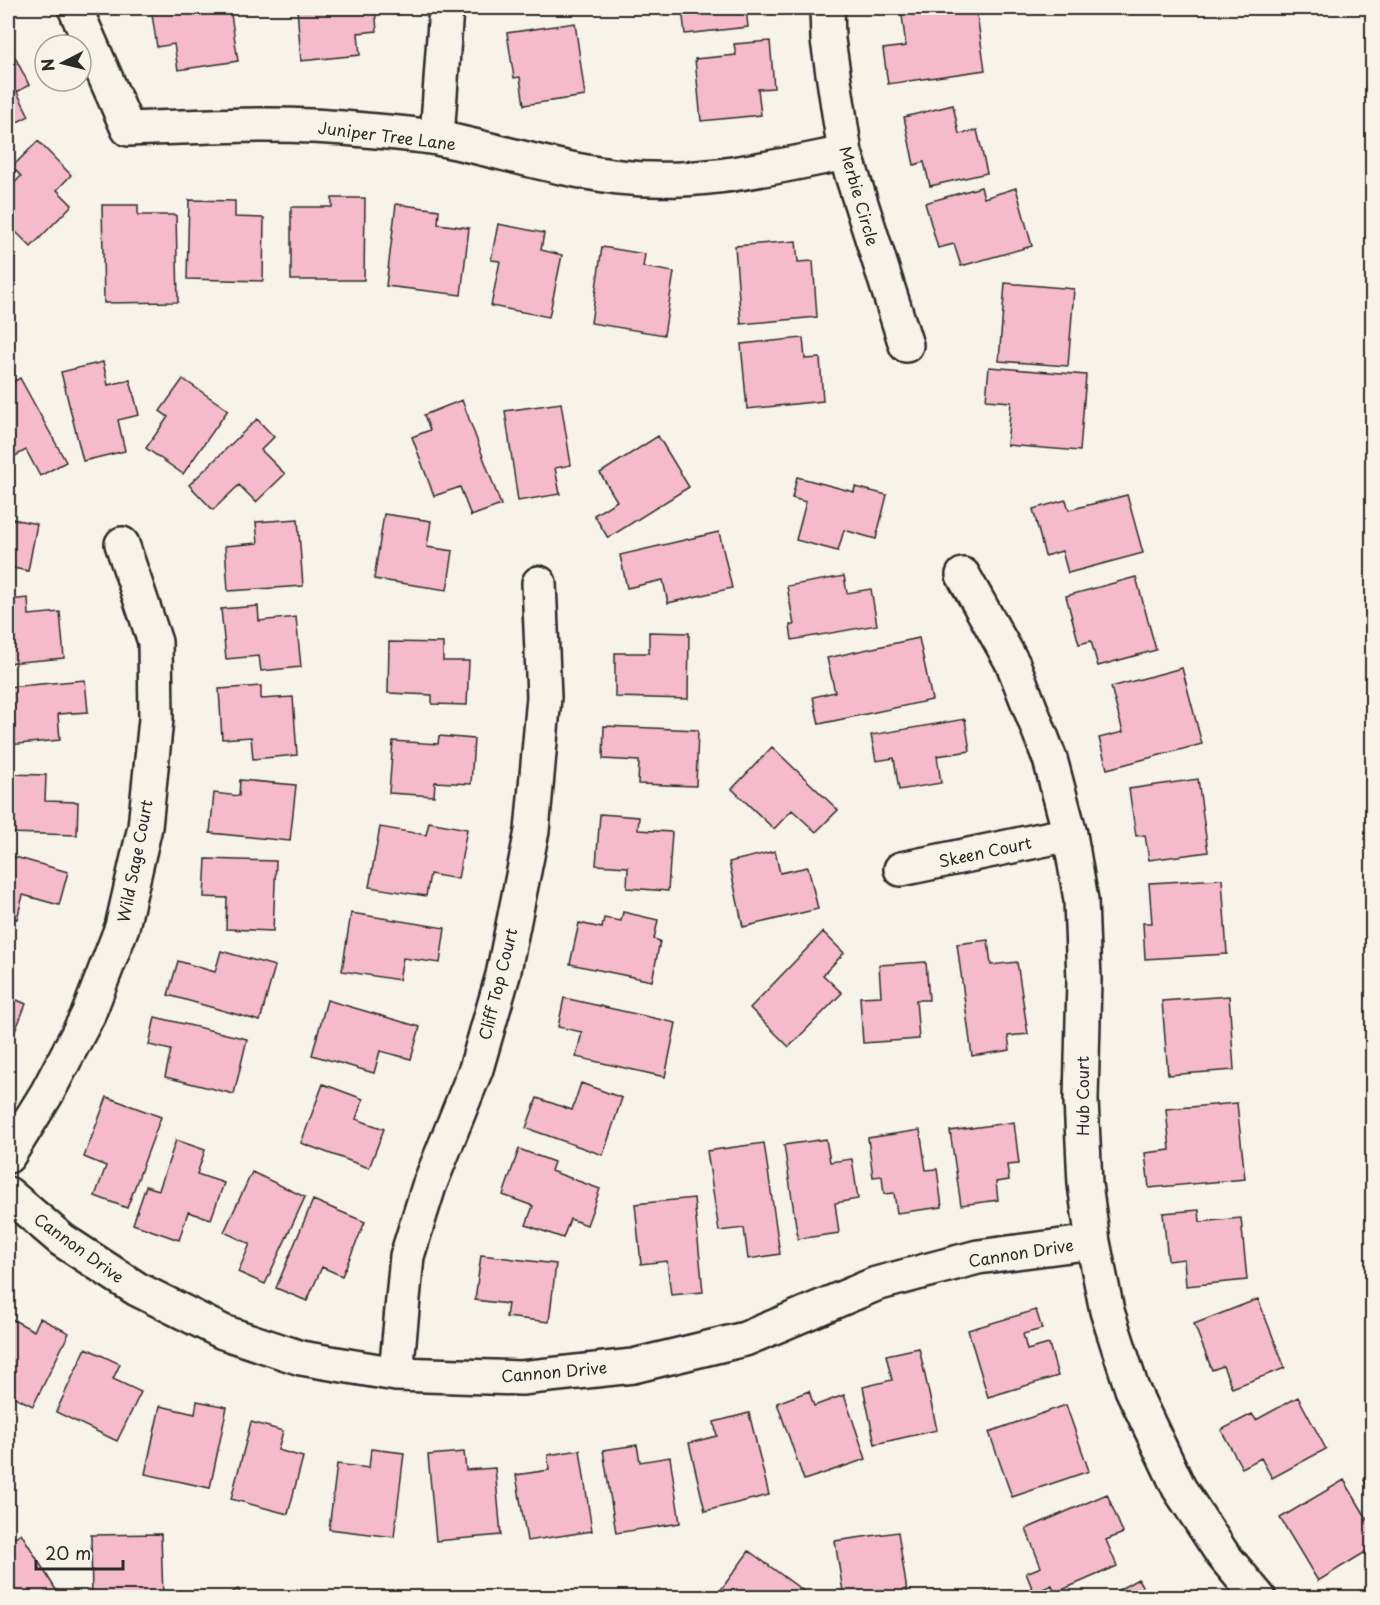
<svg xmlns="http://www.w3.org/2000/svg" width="1380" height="1605" viewBox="0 0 1380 1605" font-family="'Playpen Sans',sans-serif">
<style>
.building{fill:#f5bbcc;stroke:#2b2b2b;stroke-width:1.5}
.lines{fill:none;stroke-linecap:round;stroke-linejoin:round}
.street-casing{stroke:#2b2b2b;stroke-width:38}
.street{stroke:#f7f3e8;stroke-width:33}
.labels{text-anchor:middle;stroke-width:4.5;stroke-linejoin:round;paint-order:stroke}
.street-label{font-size:16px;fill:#2b2b2b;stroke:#f7f3e8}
</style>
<rect width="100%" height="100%" fill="#f7f3e8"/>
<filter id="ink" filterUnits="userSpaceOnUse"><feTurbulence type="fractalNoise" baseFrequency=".0167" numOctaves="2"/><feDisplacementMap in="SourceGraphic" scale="12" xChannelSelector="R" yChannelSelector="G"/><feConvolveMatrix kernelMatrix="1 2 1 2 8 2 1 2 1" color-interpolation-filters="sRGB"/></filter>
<g filter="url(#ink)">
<!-- building -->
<path class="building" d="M151,8H230L238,61L178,70L174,44L157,47Z
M297,8H375L377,31L358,33L360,55L301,61Z
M682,8H746L748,27L685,34Z
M901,8H976L985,70L888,84L883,49L906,46Z
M575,23L585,96L524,105L520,77L514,78L507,33Z
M770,41L774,88L758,89L761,115L701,121L695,59L736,55L734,44Z
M8,43L29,85L17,92L29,116L8,127Z
M953,105L959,134L977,130L987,173L930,186L924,162L914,165L904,117Z
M38,141L71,175L57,190L72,205L31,247L8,224V190L21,176L12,167Z
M981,187L984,198L1016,188L1032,246L961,266L954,244L938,248L925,203Z
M332,198H365L364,280H291V207H332Z
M189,200L235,201V217L264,218L263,281L187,279Z
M396,204L439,210L438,224L469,228L461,295L386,286Z
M102,205H138V215H176L178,302L104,303Z
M498,224L544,233L541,250L562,255L549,317L491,306L500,261L491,260Z
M796,241L798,262L813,261L817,317L741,324L735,246Z
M602,247L645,254L643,267L674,272L664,335L591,323Z
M1005,283L1074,289L1068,366L999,361Z
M803,338L805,359L820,358L823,401L747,409L741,344Z
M103,362L108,385L130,380L139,415L118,420L125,451L83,461L61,372Z
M989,367L1086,375L1080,451L1007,445L1011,402L986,400Z
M20,378L66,462L40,476L26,450L8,460V385Z
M183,379L228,410L183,474L146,448L168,417L160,411Z
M462,400L501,505L471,516L460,487L434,496L412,437L430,430L424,415Z
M561,403L571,465L555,468L560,494L518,501L505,411Z
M257,419L274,437L261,450L285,474L256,502L239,485L213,510L189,485Z
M658,436L689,487L608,538L594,515L617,501L600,473Z
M797,477L854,492L855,487L887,495L876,539L844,530L838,551L796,540L806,502L792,498Z
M1127,495L1143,553L1068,573L1062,551L1045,556L1033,509L1066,500L1069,510Z
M384,514L431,521L427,547L453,551L447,590L374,579Z
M8,518L37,524L28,571L8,567Z
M298,519L303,586L228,591L225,546L258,543L256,522Z
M719,532L732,588L668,603L663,580L627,588L620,555Z
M844,576L847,593L871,589L877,625L792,640L790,625H794L787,586Z
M1136,577L1156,650L1098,666L1091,641L1079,644L1066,596Z
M28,598L29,615L60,612L64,658L8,663V600Z
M258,606L259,621L296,617L301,667L261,671L259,656L226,659L221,609Z
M649,632L689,633L688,699L615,697V653H649Z
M919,638L932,700L819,724L813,697L835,692L827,658Z
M389,642L443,643V661H469L467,705L432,704V695L388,693Z
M1182,668L1202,744L1107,769L1099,738L1123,732L1111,687Z
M85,680L88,712L58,714L60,740L8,745V687Z
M261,686V699L293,697L297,755L253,759L251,737L222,739L219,689Z
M965,719L970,751L937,756L941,783L899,790L894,758L876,761L871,735Z
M604,726L698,730L696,786L638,784L639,761L603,759Z
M439,736L474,739L471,784L435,782L434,796L389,793L393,741L438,744Z
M772,747L838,810L816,832L792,810L774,829L732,789Z
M8,774L46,775L45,801L78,802L77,835L8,833Z
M1198,779L1208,852L1149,860L1145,835L1136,836L1129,789Z
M240,780L296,785L290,841L210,833L214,793L239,796Z
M600,814L639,817L638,830L672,832L668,891L627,888L628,867L596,865Z
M429,822L467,829L458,879L430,874L426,896L369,887L380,827L426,835Z
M775,851L780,873L808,867L818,909L743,927L729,862Z
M8,855L68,872L59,905L23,895L17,919L8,917Z
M206,859L276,861L273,931L226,929L227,898L204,897Z
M1222,879L1227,954L1145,959L1143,923H1152L1149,883Z
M623,912L658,920L654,939L660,941L652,981L570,964L579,923L602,928L604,918L621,921Z
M351,913L445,928L440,963L403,958L399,980L342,971Z
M823,932L844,953L823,975L842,993L789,1047L750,1008Z
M988,940L991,965L1017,962L1028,1034L1008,1036L1010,1050L972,1056L957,944Z
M221,951L275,966L260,1021L168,995L178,961L215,972Z
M926,962L929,1000H916L919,1039L863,1043L860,997L881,996L879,965Z
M8,996L26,1004L8,1049Z
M1229,996L1234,1070L1168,1075L1162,1001Z
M564,998L676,1023L665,1077L576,1057L582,1032L558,1027Z
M327,1000L420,1027L411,1059L380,1051L374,1073L312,1055Z
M155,1017L247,1039L234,1094L165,1077L171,1050L149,1045Z
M581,1083L622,1098L603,1155L526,1128L537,1098L572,1110Z
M323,1084L363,1099L356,1119L384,1129L369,1168L301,1143Z
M107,1097L161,1117L127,1208L95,1196L106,1166L84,1157Z
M1237,1103L1245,1179L1149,1188L1145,1153L1170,1150L1166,1109Z
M1014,1122L1019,1164L1007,1165L1009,1180L996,1182L998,1200L961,1205L950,1131Z
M920,1130L926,1170L937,1169L942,1207L897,1213L894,1193L884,1194L882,1176L873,1177L868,1138Z
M826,1139L830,1162L852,1159L858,1199L835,1203L839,1233L798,1239L784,1145Z
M176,1140L205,1150L197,1174L224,1183L211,1219L188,1212L179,1240L133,1224L146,1186L159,1190Z
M764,1143L780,1254L748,1259L744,1228L719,1231L707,1151Z
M519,1149L554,1162L551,1171L600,1189L587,1225L570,1219L563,1238L526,1225L533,1206L503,1195Z
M252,1172L305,1197L265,1284L238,1272L250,1244L224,1232Z
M694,1198L703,1292L671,1295L667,1261L641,1264L635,1204Z
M313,1200L365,1222L342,1276L322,1267L307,1301L276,1288Z
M1199,1210L1200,1222L1241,1218L1247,1280L1186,1286L1184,1259L1168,1261L1163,1213Z
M481,1255L556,1264L549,1322L506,1317L508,1304L475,1300Z
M1258,1299L1285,1368L1232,1388L1223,1366L1212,1370L1194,1324Z
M1036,1310L1042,1329L1023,1334L1027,1350L1049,1344L1058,1376L988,1397L968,1330Z
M8,1317L34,1331L40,1318L69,1333L33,1406L8,1394Z
M86,1348L120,1364L113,1379L141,1392L117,1441L56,1412Z
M919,1348L937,1430L875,1444L863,1387L892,1380L886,1355Z
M809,1391L814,1406L844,1395L866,1459L804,1480L777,1403Z
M1298,1397L1326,1449L1272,1478L1261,1458L1242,1468L1221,1430L1252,1414L1256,1420Z
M197,1401L227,1407L210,1488L145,1474L160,1406L195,1414Z
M1066,1405L1089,1471L1012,1497L989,1432Z
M749,1413L769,1495L705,1511L689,1443L717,1436L714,1422Z
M251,1422L283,1431L278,1450L303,1457L288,1514L231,1499Z
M637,1445L640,1462L670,1457L680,1523L616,1533L603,1450Z
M371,1449L404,1453L394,1537L329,1529L337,1464L369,1468Z
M580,1450L592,1531L527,1541L516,1475L549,1470L548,1455Z
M464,1452L466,1470L495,1468L501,1535L436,1541L428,1455Z
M1372,1475V1497L1364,1480Z
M1344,1480L1372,1527V1548L1318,1581L1280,1518Z
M1107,1494L1123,1533L1106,1540L1117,1566L1055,1593L1052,1585L1034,1593L1026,1573L1041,1567L1026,1529Z
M898,1532L908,1598H844L835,1541Z
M21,1533L61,1598H8V1542Z
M161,1534L163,1598H92L91,1535Z
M749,1551L813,1598H715Z
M1138,1579L1149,1598H1104Z
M238,1589L243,1598H223Z
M991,1589L996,1598H976Z
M456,1591L458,1598H431Z"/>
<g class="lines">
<defs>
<path id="street" d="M75,8L128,129C207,126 286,121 365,130C389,132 413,134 437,138C498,150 558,170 619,177C696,186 770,168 845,153
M827,8L828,40L845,153L906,345
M437,138L446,8
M963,575L1013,664L1050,759L1070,834L1081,900L1084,980L1081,1100L1085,1184L1093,1242L1107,1311L1132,1389L1179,1488L1223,1555L1259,1598
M901,869L1070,834
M8,1156L47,1093L88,1015L122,927L145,827L156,719L155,642L122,544
M8,1194L62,1240L137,1289L223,1332L301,1358L396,1374L521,1378L633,1366L745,1339L876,1284L978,1257L1093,1242
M396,1374L407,1256L429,1186L476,1069L503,975L532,831L544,697L539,583"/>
</defs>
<!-- street casing -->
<use href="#street" class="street-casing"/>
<!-- street -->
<use href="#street" class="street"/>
</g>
</g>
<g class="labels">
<!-- street labels -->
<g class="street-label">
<text transform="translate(387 136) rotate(7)" y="6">Juniper Tree Lane</text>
<text transform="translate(859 196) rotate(74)" y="6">Merbie Circle</text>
<text transform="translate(985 852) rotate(-12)" y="6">Skeen Court</text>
<text transform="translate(135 861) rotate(-79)" y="6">Wild Sage Court</text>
<text transform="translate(498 984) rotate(-76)" y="6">Cliff Top Court</text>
<text transform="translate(1083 1096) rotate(-90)" y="6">Hub Court</text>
<text transform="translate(79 1248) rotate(36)" y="6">Cannon Drive</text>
<text transform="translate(1021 1253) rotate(-9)" y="6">Cannon Drive</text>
<text transform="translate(554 1372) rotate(-5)" y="6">Cannon Drive</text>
</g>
</g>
<!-- margin -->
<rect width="1380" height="1605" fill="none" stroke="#f7f3e8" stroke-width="30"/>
<rect x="15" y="15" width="1350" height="1575" fill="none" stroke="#2b2b2b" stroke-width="2" filter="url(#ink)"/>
<!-- north arrow -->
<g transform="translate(63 63) rotate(263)"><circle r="28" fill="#f7f3e8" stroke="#a5a39c" stroke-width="1.5"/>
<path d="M0-4.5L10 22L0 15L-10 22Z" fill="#2b2b2b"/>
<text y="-9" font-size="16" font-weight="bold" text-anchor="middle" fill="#2b2b2b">N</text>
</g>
<!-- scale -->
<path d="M36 1560v9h87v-9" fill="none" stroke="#2b2b2b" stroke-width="3"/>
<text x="45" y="1560" font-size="18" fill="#2b2b2b" stroke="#f7f3e8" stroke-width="4.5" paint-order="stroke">20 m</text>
</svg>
